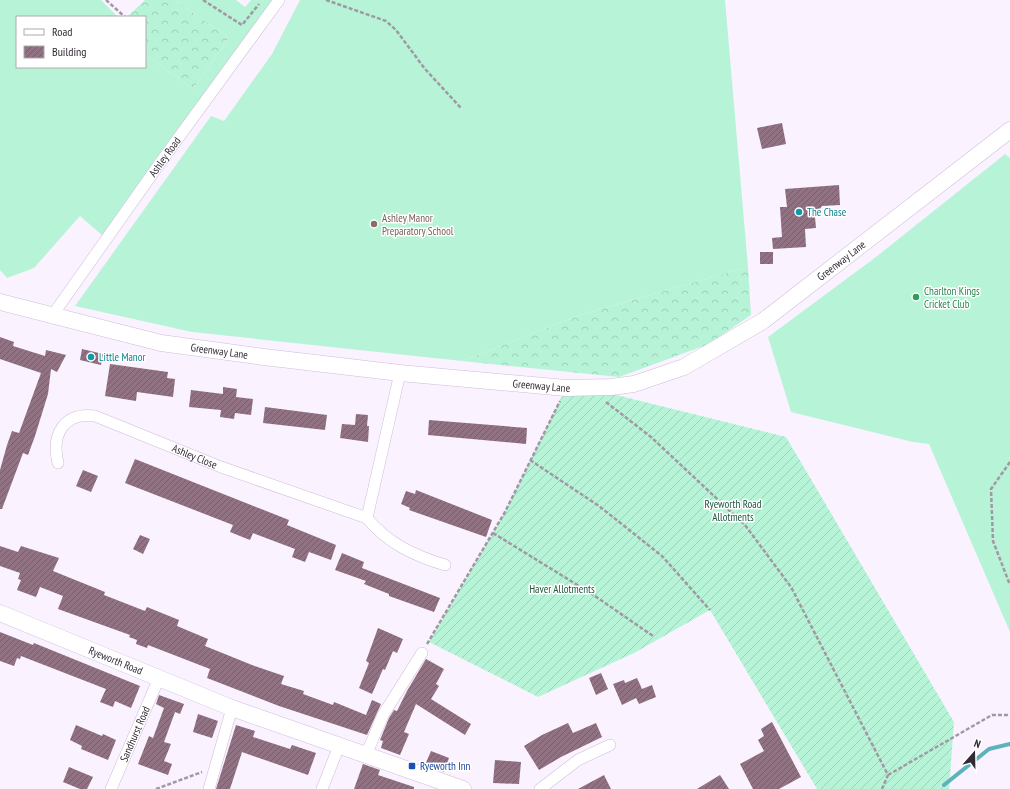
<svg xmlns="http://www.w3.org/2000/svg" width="1010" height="789" viewBox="0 0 1010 789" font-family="'PT Sans Narrow',sans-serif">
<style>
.grass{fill:#b7f4d7}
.forest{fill:url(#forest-crowns)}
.garden{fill:url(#garden-furrows)}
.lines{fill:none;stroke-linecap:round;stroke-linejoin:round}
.stream{stroke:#5cb3bc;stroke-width:4}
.building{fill:url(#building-hatch)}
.street-casing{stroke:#d0bcd9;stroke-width:12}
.secondary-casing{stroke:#d0bcd9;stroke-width:17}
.path{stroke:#a098a4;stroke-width:2.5;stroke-dasharray:4 2;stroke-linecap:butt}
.street{stroke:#fff;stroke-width:11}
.secondary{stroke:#fff;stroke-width:16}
.culture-dot{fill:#0f9aa8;stroke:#fff;stroke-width:1.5}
.education-dot{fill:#8d6e63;stroke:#fff;stroke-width:1.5}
.leisure-dot{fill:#2e9e5b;stroke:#fff;stroke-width:1.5}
.transit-dot{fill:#1a4fb4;stroke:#fff;stroke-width:1.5}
.labels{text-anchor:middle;stroke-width:3;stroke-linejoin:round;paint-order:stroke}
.street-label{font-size:11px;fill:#322a35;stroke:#fff}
.culture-label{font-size:11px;fill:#0d838f;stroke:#fff;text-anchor:start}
.education-label{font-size:11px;fill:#785e54;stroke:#fff;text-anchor:start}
.leisure-label{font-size:11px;fill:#27864d;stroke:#fff;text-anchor:start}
.park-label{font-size:11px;fill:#205741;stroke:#fff}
.transit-label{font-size:11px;fill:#164399;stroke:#fff;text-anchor:start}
</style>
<defs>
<pattern id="forest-crowns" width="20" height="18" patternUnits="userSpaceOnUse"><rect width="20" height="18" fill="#b7f4d7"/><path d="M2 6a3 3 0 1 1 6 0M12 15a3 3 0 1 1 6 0" fill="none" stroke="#9ed1b9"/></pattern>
<pattern id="garden-furrows" width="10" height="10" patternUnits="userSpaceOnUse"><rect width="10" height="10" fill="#b7f4d7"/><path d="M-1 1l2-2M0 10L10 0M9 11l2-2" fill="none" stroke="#9ed1b9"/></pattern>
<pattern id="building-hatch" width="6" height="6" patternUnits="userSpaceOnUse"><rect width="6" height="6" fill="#917283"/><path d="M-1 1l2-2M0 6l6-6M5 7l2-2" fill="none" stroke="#775e6c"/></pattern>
</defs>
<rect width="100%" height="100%" fill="#faf2fe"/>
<!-- grass -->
<path class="grass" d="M0,0H101L118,17H17V67H145V54L193,89L229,38L175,0H236L245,7L251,0H276L104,237L80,216L34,268L7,278L0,270Z
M300,0H725L748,267L580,315L462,361L192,332L75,306L211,116L224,121L272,54Z
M1005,154L1010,158V632L929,444L913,442L791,412L768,337L876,257Z"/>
<!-- forest -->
<path class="forest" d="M145,0H175L229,38L193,89L145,54V17H127Z
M748,267L751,315L709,344L619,377L462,361L580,315Z"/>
<!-- garden -->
<path class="garden" d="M566,388H588L786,437L954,722L949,789H817L710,610L634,653L538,697L429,642L505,512Z"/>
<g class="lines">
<!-- stream -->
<path class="stream" d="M944,785L989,749L1010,744"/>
</g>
<!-- building -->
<path class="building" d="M782,123L786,144L762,149L757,128Z
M839,185L840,205L822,206L815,217L816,228L805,229L806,247L773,249L772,238L782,237L780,207H787L785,189Z
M760,252H773V264H760Z
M0,337L14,342L13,346L45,356L46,350L66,355L57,372L51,369L48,394L35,436L28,455L23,453L2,509H0V470L7,445L12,431L19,433L41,373L0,359Z
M82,349L103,354L101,365L80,360Z
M110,364L168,372L167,378L175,379L173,397L137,392L136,401L105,396Z
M223,387L237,389L236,397L253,399L251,415L235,413L234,419L220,417L221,410L189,407L191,390L223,394Z
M265,407L327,415L325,430L263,423Z
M356,414L368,415L367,426H369L368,442L340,438L342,424L355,425Z
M429,420L527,428L526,444L428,435Z
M135,459L289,520L287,525L336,545L331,560L309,552L305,562L292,557L295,549L253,533L250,540L230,532L233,525L125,483Z
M83,470L98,476L91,492L76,486Z
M416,490L492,520L486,537L409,510L410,508L401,504L406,491L415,494Z
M140,535L150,539L143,554L133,549Z
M0,546L18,552L21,546L59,558L53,571L105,592L104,595L145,611L147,607L179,620L177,626L208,639L205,646L252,665L284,676L281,684L304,691L303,694L333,705L334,702L366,715L372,700L381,704L367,735L279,706L207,678L210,669L148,645L147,648L136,644L137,640L129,637L130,635L58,609L63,596L40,587L36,597L17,590L21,580L18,579L20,573L0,566Z
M342,553L364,562L362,568L440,598L434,612L389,596V594L364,584L366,581L335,570Z
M378,628L403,639L397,653L393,651L385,670L383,669L372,694L359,688L369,663L366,661Z
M0,632L33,645L34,643L140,686L131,708L115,701L113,707L100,702L106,689L21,656L20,659L17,658L14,666L0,661Z
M426,659L444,669L436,684L439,686L431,699L471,724L465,735L416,704L404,732L409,734L400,755L381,748L383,741L380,740L389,718L394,710L397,711L407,691Z
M601,673L608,689L596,695L589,678Z
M637,678L642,689L652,685L656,697L639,704L636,698L622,705L613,684L624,680L625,683Z
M159,695L184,704L180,714L175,712L164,742L171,744L164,761L172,764L168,775L138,764L149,736L153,738L164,708L156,704Z
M198,714L218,721L212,738L193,732Z
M772,722L801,777L779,789H753L740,764L764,751L758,740L764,736L761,729Z
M568,723L573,733L596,723L602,737L561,757L539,770L524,746L542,735Z
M76,725L102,736L103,734L116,740L108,760L81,749L82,746L70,740Z
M236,725L255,731L253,737L290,749L292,745L316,753L308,775L242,752L230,789H216Z
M431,751L449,758L444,772L425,765Z
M495,760L521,762L519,784L493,783Z
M363,764L380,770L378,775L414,787V789H354Z
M69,767L93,777L87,789H80L63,782Z
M604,775L611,789H578Z
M720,775L729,789H697Z"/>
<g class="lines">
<defs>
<g id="street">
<path id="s1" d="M52,316L160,163L279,0"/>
<path id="s2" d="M58,463C51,434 64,412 95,416L221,467L367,518C387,543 415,556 445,565"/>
<path d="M367,518L400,373"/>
<path d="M366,755L383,715L422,653"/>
<path id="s3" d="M111,789L159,678"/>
<path d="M209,789L232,708"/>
<path d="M322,789L339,746"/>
<path d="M540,789L578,760L610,745"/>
</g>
<g id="secondary">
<path id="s4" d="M0,302L161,343L264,357L400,373L566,388L611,387L634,384L684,367L763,321L1010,130"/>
<path id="s5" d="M0,613L232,708L463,789"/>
</g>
</defs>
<!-- street casing -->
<use href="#street" class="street-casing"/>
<!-- secondary casing -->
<use href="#secondary" class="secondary-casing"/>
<!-- path -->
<path class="path" d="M106,0L125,17
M203,0L242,25L259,4
M326,0L386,21L396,30L425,69L461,108
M606,402L651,437L745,525L791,587L888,775L882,789
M530,460L599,506L662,556L710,610
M1010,462L991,489L993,541L1010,585
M493,533L592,594L653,636
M427,644L505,512L560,401
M888,775L992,715H1010
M156,789L202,772"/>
<!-- street -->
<use href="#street" class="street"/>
<!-- secondary -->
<use href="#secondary" class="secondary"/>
</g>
<!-- markers -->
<g class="culture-dot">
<circle cx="799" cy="212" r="4"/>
<circle cx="91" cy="357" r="4"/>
</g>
<circle class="education-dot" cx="374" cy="224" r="4"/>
<circle class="leisure-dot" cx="916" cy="297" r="4"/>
<rect class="transit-dot" x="408" y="762" width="8" height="8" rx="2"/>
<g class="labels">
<!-- street labels -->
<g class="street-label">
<text dy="4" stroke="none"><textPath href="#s1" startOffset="195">Ashley Road</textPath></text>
<text dy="4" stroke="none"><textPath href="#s4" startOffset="885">Greenway Lane</textPath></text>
<text dy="4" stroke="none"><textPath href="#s4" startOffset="225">Greenway Lane</textPath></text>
<text dy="4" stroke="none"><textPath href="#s4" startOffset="549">Greenway Lane</textPath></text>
<text dy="4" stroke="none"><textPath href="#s2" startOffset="181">Ashley Close</textPath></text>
<text dy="4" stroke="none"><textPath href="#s5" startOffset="125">Ryeworth Road</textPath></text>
<text dy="4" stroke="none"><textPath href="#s3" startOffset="60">Sandhurst Road</textPath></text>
</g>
<!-- culture labels -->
<g class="culture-label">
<text x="807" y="216">The Chase</text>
<text x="99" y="361">Little Manor</text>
</g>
<!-- education labels -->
<g class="education-label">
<text x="382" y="222">Ashley Manor<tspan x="382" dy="13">Preparatory School</tspan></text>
</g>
<!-- leisure labels -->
<g class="leisure-label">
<text x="924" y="295">Charlton Kings<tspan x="924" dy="13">Cricket Club</tspan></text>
</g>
<!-- park labels -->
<g class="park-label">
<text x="733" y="508">Ryeworth Road<tspan x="733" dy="13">Allotments</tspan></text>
<text x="562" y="593">Haver Allotments</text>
</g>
<!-- transit labels -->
<g class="transit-label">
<text x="420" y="770">Ryeworth Inn</text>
</g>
</g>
<!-- legend -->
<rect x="16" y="16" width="130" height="52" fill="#ffffff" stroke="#adaaae"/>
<rect x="24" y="29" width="20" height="6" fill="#ffffff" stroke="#adaaae"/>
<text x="52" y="36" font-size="12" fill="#322a35">Road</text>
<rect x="24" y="46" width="20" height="12" fill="url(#building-hatch)" stroke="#adaaae"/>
<text x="52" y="56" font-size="12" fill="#322a35">Building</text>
<!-- north arrow -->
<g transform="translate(974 753) rotate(20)" stroke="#ffffff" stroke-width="3" paint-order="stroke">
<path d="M0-3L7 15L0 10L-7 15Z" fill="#322a35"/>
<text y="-6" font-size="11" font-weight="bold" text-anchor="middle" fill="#322a35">N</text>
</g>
</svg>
